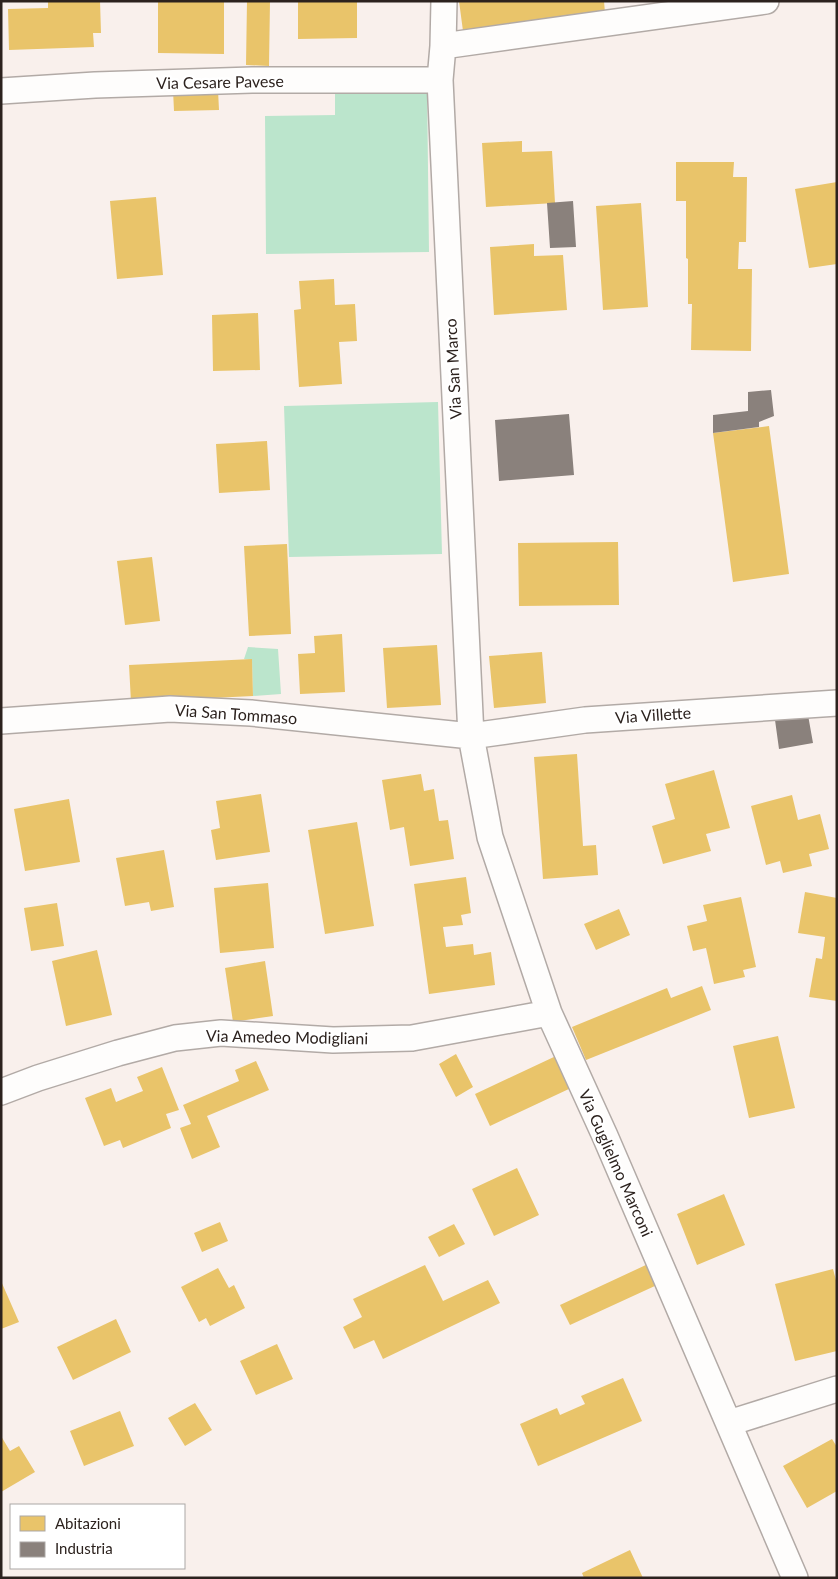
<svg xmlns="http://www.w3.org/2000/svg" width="838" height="1579" font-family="Lato,sans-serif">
  <rect width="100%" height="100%" fill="#f9f0ec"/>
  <path fill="#bbe5cc" d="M427,85L429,252L266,254L265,116L335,115V86Z
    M438,402L442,554L289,557L284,406Z
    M248,647L278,649L281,694L253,696L252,660L244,659Z"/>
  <path fill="#e9c46a" d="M48,1H100L101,33H93L94,47L9,50L8,9L48,8Z
    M158,1H224V54L158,53Z
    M247,1H270L269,66L246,65Z
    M298,1H357V38L298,39Z
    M459,1H604L605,13L463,31Z
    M173,90H218L219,110L174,111Z
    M522,141V152L552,151L555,203L486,207L482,143Z
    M676,162H734L733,177H747L746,242H739L738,269H752L751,351L691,350L692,304H688V259L686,258V201H676Z
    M837,182V264L809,268L795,189Z
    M156,197L163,275L117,279L110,201Z
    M641,203L648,307L603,310L596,206Z
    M534,244V256L563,255L567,310L494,315L490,247Z
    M334,279L335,305L355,304L357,341L339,342L342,384L299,387L294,310L301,309L299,281Z
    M258,313L260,370L213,371L212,315Z
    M769,426L789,574L733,582L713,433Z
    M267,441L270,490L219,493L216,444Z
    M618,542L619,605L519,606L518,543Z
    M287,544L291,634L249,636L244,546Z
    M152,557L160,621L125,625L117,561Z
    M342,634L345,692L300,694L298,654L315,653L314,636Z
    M437,645L441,705L387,708L383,648Z
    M542,652L546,703L494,708L489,656Z
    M252,659L253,696L131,702L129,665Z
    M577,754L583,846L596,845L598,875L543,879L534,757Z
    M714,770L730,828L706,834L711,851L663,864L652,826L675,819L665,784Z
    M421,774L424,791L434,789L439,821L448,820L454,859L410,866L404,827L390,830L382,780Z
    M261,794L270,852L216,860L211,830L220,828L216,801Z
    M792,795L798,820L820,814L829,849L809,854L812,866L783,873L780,861L766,865L751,806Z
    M69,799L80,862L25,871L14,809Z
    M357,822L374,926L325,934L308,830Z
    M164,850L174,907L151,911L149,902L125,906L116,858Z
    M466,877L471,913L461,915L463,925L443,927L446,947L473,944L474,955L491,952L495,985L429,994L414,884Z
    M268,883L274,948L220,953L214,888Z
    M805,892L837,898V1001L809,997L816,958L822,959L825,937L798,933Z
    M741,897L756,967L743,970L745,977L714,984L706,948L693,951L687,926L707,921L703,905Z
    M57,903L64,946L31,951L24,908Z
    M619,909L630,935L596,950L584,924Z
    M97,950L112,1015L66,1026L52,961Z
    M265,961L273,1016L233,1022L225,968Z
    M702,986L711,1010L586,1060L572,1027L667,988L671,998Z
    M778,1036L795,1108L749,1118L733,1046Z
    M456,1054L473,1087L456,1097L439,1064Z
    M556,1056L571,1088L490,1126L475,1094Z
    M256,1061L269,1090L207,1116L220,1147L192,1159L180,1128L191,1124L183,1105L239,1081L235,1070Z
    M162,1067L179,1110L166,1114L171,1128L123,1148L120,1140L104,1146L85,1098L111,1088L116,1102L128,1097L143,1091L137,1077Z
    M517,1168L539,1215L494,1236L472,1189Z
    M724,1194L745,1245L697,1265L677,1214Z
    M220,1222L228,1241L202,1252L194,1233Z
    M454,1224L465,1244L439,1257L428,1237Z
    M648,1264L657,1285L570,1325L560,1305Z
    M425,1265L443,1301L488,1280L500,1303L383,1359L374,1340L354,1349L343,1327L362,1317L353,1299Z
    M218,1268L229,1288L234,1285L245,1308L210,1326L206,1318L199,1322L181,1287Z
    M833,1269L837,1284V1351L795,1361L775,1284Z
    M1,1281L19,1322L1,1329Z
    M116,1319L131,1352L73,1380L57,1347Z
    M277,1344L293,1379L256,1395L240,1361Z
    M623,1378L642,1421L538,1466L520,1424L557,1408L560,1415L585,1404L581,1396Z
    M195,1403L212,1430L185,1446L168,1418Z
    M120,1411L134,1446L84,1466L70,1431Z
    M1,1436L10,1451L19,1446L35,1472L1,1492Z
    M832,1439L837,1447V1491L807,1508L783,1466Z
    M630,1550L643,1578H584L582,1573Z"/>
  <path fill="#8a817c" d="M573,201L576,247L550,248L547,203Z
    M771,390L774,416L759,422V427L713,433V415L748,411V392Z
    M569,414L574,475L499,481L495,420Z
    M808,715L813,743L779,749L775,720Z"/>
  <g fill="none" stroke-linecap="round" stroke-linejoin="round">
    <g stroke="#b2aaa6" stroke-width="28">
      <path id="minor" d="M444,1L443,46L440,80L471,736L490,837L549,1013L605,1136L795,1578
        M443,46L766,1
        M1,91L95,85L252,80H440
        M1,721L170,709L251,713L471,736L585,720L837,703
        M1,1092L38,1078L118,1053L175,1038L221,1033L333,1040L412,1038L549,1013
        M729,1423L837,1389"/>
    </g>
    <use href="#minor" stroke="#fefdfc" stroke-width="25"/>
  </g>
  <g text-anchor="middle" stroke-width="5" stroke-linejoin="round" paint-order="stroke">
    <g font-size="16" fill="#2c221e" stroke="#fff">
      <text transform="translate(220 82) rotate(-1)" y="6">Via Cesare Pavese</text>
      <text transform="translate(453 369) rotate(-93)" y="6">Via San Marco</text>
      <text transform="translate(236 714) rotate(4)" y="6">Via San Tommaso</text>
      <text transform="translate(653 715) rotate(-4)" y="6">Via Villette</text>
      <text transform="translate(287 1037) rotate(1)" y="6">Via Amedeo Modigliani</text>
      <text transform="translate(616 1163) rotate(66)" y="6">Via Guglielmo Marconi</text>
    </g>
  </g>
  <rect width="838" height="1579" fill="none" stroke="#2c221e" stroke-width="5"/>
  <rect x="10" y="1504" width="175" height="65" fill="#ffffff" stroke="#aba7a5"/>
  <rect x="20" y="1516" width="25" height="15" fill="#e9c46a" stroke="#aba7a5"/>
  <text x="55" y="1529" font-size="15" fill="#2c221e">Abitazioni</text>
  <rect x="20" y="1542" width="25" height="15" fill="#8a817c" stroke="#aba7a5"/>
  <text x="55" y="1554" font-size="15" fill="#2c221e">Industria</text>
</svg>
